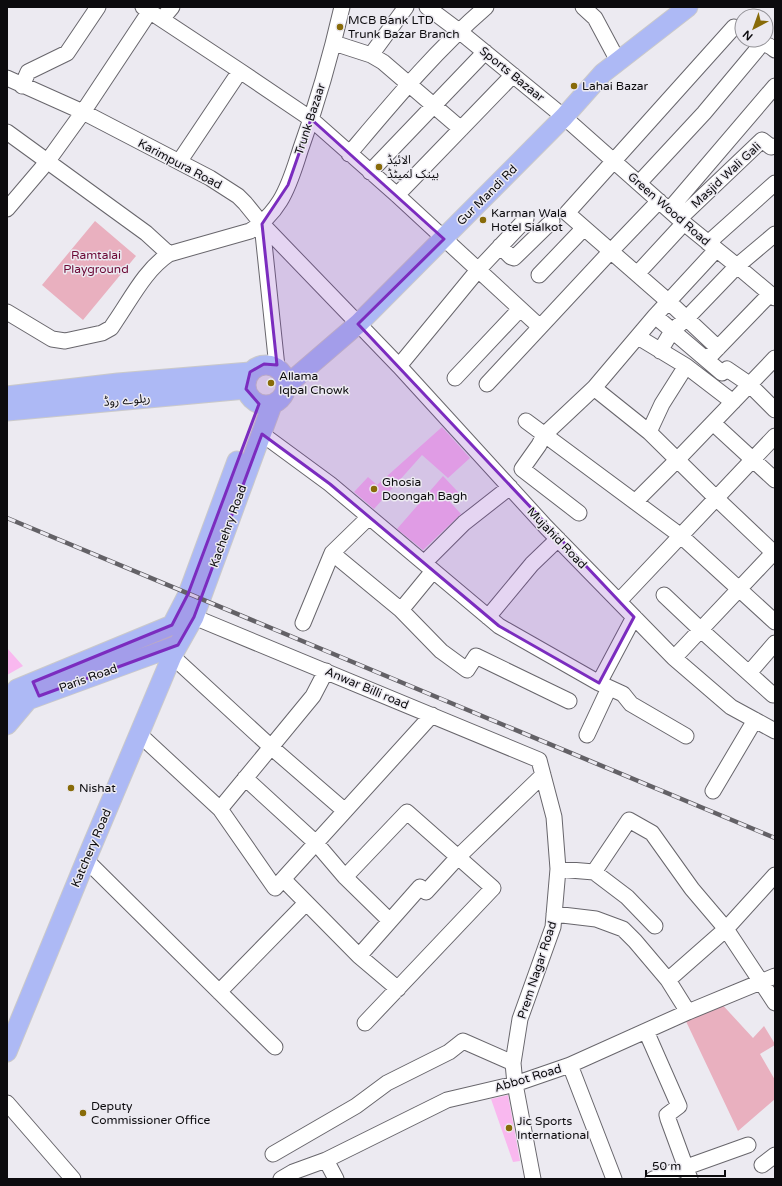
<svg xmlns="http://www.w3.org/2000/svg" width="782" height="1186" font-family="'Varela Round','Noto Sans Arabic',sans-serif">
  <rect width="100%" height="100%" fill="#eceaf1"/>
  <path fill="#e9b0bf" d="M95,221L136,256L83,320L42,285Z
    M718,1000L753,1038L764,1026L775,1044V1045L760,1054L775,1080V1099L738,1131L683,1015Z"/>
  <path fill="#f9b8ef" d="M442,427L470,458L448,478L422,455L374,509L354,492L368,477L377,485Z
    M443,476L459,493L450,502L461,514L423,550L397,529Z
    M7,648L23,666L7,675Z
    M508,1095L520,1161L513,1162L491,1099Z"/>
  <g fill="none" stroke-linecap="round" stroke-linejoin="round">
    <g stroke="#68666c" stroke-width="17">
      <path id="minor" d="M143,7L240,71L311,119L397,195L540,327
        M427,7L459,31L564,117L679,219L737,266L775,298
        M583,7L595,18L618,61
        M162,19L172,7
        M334,43L371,55L383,62L461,129
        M371,55L406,7
        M7,78L83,112L210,178L238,196L245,203L262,224L399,366L546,527L674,658L731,707L775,731
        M22,86L28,72L67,53L98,7
        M7,132L146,233L169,254
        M349,154C393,102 435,51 486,7
        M179,162L240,71
        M370,172L485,52
        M639,183L704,113L760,46C766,43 770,46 775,50
        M397,195L513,75
        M7,209L47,162L83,112L150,11
        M669,210L775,86
        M679,219L762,140L771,147L775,146
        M262,224L277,367
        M708,243L775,183
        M500,246L511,257L514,258L552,221
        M637,274L684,223
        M539,275L584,228
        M7,312L52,339L65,341L102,333L111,328L115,322C131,299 145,270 169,254L250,231C263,223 272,214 280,201C290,185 295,166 301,148C318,101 331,55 342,7
        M655,316L722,373L727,369L749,384L775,410
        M638,337L686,366L733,402
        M718,348L669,302L567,213L734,27
        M660,351L672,331L686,319L737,266L775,234
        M711,355L770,294
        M399,366L478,270L526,219
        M455,378L520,309
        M487,384L611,251L659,201
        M594,388L649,432L716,498L775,554
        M526,421L681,536L775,622
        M713,423L775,480
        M649,432L662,404L686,366
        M262,434L330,484L499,626L599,683L634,617
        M635,502L678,459L775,358
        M579,513L522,469L539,445L544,435L594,388L655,316L716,250
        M332,553L401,610L441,651L467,670L476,656L569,701
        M424,563L464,523L510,487
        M664,595L701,630L773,695
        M619,601L775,436
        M401,610L433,571
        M194,617L539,760L554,817L558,869L553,927L520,1019L513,1063L515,1084L533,1179
        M488,617L532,564L558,539
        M303,623L332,553L369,517
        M172,656L271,747L345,811
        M674,658L775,551
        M749,673L775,643
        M599,683L623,694L631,704L686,736
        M139,734L220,809L275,888L432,715
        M587,735L609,688
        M245,778L316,843L345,877L390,921
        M713,791L755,720
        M220,809L313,696L326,671
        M86,860L275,1047
        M558,869L594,872L627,897L655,926
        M594,872L629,820L652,833L692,889L726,929L775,1003
        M345,877L407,812L493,888L365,1023
        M283,879L359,956L398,989
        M554,914L596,919L623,929L635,941L668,980L688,1012
        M359,956L420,887L426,892L458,857L543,775
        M668,980L726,929L775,875
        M219,992L306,903
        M646,1031L679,1106L667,1115L668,1119L690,1179
        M570,1065L614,1179
        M7,1103L73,1179
        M273,1154L356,1106L387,1083L449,1052L463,1041L513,1063
        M326,1160L336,1179
        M762,1165L775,1155
        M281,1179L293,1172L326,1160L447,1100L515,1084L570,1065L688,1012L775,976
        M653,1179L748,1145"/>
    </g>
    <g stroke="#cac9ca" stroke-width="21">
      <path id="major" d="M246 385a20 20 0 1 1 40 0a20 20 0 1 1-40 0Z
        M287,385L359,323L564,117L603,73L688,7
        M7,396L118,383L250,372
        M7,411L246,389
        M7,701L17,689L172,625L188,594L237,461
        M7,725L28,700L178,645
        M7,1052L86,860L172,656L194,617L272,405"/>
    </g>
    <use href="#minor" stroke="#fff" stroke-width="15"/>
    <use href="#major" stroke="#adb9f5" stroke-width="19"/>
    <g stroke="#636166" stroke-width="4.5">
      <path id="rail" d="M7,518L775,838"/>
    </g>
    <use href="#rail" stroke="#eceaf1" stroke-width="3" stroke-dasharray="9" stroke-linecap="butt"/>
  </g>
  <path fill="#7b2cbf" fill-opacity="0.2" stroke="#7b2cbf" stroke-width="3" stroke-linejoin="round" d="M311,119L444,239L358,324L634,617L599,683L499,626L330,484L262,434L194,617L178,645L39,696L33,682L172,625L188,594L259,404L246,389L250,372L264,364L277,365L262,224L288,185Z"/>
  <g fill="#886b09" stroke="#eceaf1" stroke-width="1.5">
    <circle cx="340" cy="27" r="4"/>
    <circle cx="574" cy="86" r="4"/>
    <circle cx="379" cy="167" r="4"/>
    <circle cx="483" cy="220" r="4"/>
    <circle cx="271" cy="383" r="4"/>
    <circle cx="374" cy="489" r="4"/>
    <circle cx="71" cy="788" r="4"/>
    <circle cx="83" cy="1113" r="4"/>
    <circle cx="509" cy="1128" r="4"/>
  </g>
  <g text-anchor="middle" stroke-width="3" stroke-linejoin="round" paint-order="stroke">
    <g font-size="12" fill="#0c0b0e" stroke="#eceaf1" text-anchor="start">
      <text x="348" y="24">MCB Bank LTD<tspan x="348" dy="14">Trunk Bazar Branch</tspan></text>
      <text x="582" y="90">Lahai Bazar</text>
      <text x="387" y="164">الائیڈ<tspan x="387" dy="14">بینک لمیٹڈ</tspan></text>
      <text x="491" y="217">Karman Wala<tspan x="491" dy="14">Hotel Sialkot</tspan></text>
      <text x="279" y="380">Allama<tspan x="279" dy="14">Iqbal Chowk</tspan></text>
      <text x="382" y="486">Ghosia<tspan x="382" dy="14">Doongah Bagh</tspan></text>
      <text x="79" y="792">Nishat</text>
      <text x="91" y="1110">Deputy<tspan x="91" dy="14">Commissioner Office</tspan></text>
      <text x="517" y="1125">Jic Sports<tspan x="517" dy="14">International</tspan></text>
    </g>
    <g font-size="12" fill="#0c0b0e" stroke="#eceaf1">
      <text transform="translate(512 74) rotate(39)" y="4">Sports Bazaar</text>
      <text transform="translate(310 119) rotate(-72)" y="4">Trunk Bazaar</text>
      <text transform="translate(180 164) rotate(28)" y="4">Karimpura Road</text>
      <text transform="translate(726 175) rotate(-43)" y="4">Masjid Wali Gali</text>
      <text transform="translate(487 195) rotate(-45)" y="4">Gur Mandi Rd</text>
      <text transform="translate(669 209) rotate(41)" y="4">Green Wood Road</text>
      <text transform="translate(127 400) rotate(-5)" y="4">ریلوے روڈ</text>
      <text transform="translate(228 526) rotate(-70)" y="4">Kachehry Road</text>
      <text transform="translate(557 538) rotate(46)" y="4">Mujahid Road</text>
      <text transform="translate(88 678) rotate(-20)" y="4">Paris Road</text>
      <text transform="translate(367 688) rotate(23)" y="4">Anwar Billi road</text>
      <text transform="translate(91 848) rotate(-67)" y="4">Katchery Road</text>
      <text transform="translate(537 970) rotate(-72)" y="4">Prem Nagar Road</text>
      <text transform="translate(528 1078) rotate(-17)" y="4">Abbot Road</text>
    </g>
    <g font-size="12" fill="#6c0936" stroke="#eceaf1">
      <text x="96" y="259">Ramtalai<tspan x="96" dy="14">Playground</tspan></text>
    </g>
  </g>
  <rect width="782" height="1186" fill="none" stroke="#0c0b0e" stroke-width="16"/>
  <g transform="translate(754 28) rotate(221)"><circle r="19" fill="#eceaf1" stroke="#929196"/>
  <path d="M0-3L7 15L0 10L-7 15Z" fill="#886b09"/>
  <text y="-6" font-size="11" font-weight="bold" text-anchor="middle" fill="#0c0b0e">N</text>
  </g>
  <path d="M646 1170v6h79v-6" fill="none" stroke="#0c0b0e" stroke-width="2"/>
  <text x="652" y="1170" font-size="12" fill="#0c0b0e" stroke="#eceaf1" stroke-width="3" paint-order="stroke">50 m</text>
</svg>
